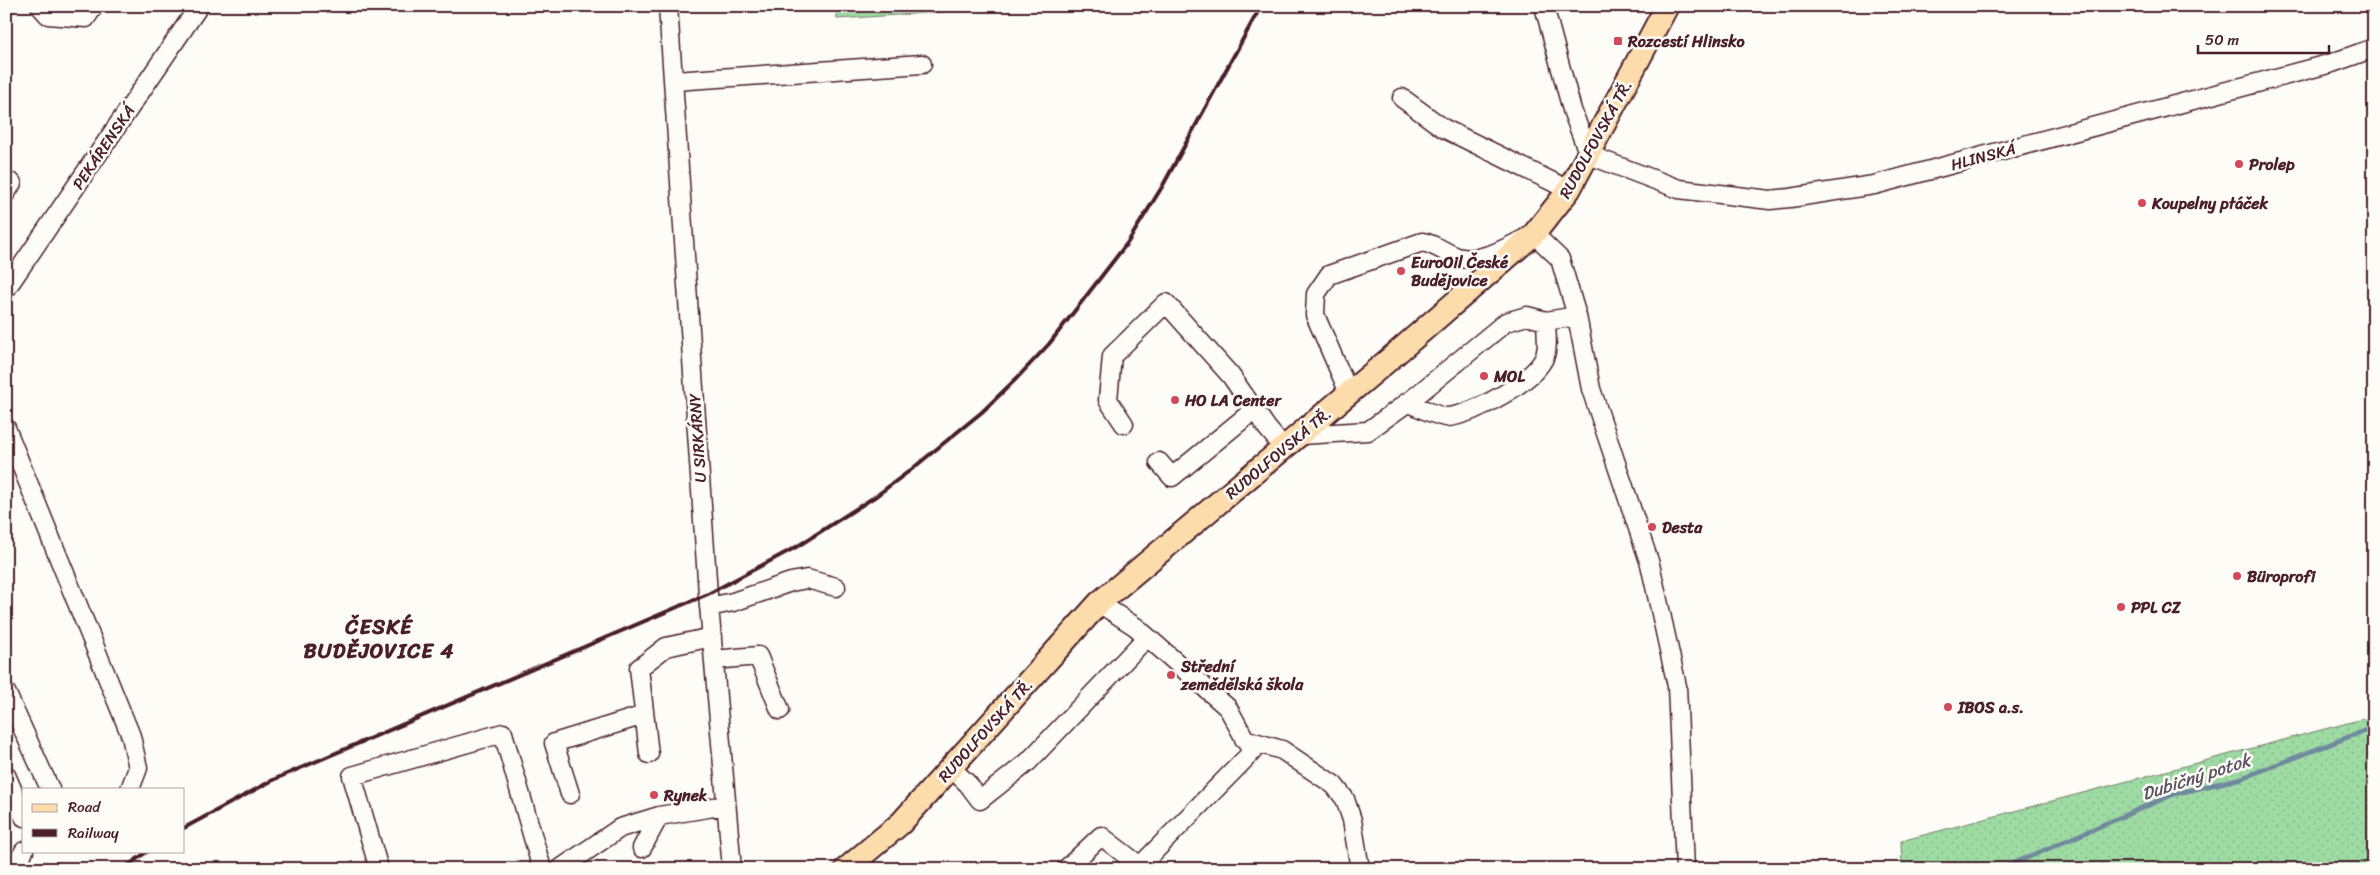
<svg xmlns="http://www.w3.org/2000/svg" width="2380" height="875" font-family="Sriracha,sans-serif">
  <defs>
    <pattern id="grass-dots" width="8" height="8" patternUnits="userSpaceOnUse" patternTransform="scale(1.25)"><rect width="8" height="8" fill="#9ddba3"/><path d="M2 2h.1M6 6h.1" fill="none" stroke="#89bc8c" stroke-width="1.8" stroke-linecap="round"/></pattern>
  </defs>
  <rect width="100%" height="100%" fill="#fdfcf7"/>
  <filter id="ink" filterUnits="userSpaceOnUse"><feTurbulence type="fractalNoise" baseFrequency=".02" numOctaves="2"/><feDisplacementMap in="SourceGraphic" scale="10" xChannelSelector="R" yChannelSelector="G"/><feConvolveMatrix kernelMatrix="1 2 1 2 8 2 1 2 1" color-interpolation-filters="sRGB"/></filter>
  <g filter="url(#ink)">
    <path fill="url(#grass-dots)" stroke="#747d67" d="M2374,716V869H1902L1901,841Z"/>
    <path fill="#9ddba3" stroke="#747d67" d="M836,6H1016V7L837,19Z"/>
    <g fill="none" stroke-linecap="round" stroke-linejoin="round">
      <path stroke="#70899e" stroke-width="5" d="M2001,869L2174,794L2242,778L2374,727"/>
      <g stroke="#4a1f2b" stroke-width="21">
        <path id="minor" d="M40,6L48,15L86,18L94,6
          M668,6L708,594L732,869
          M1544,6L1572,110L1589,155L1679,189L1770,200L1790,198L1874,185L2332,63L2374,48
          M674,81L922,64
          M1402,98L1443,128L1569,190
          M6,193L12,183
          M6,289L199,6
          M1349,393L1315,315L1316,294L1329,275L1422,242C1436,244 1448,255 1461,258C1487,262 1512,244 1534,234L1560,259L1577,316L1591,389L1650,564L1677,686L1685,869
          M1407,402C1416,406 1438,417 1447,417C1472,416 1542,378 1546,352C1548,343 1546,331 1546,321
          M1124,424L1108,400L1112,356L1166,303L1231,376L1267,428L1284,448
          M6,428L131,736L138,768L130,789
          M1300,435L1368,431L1411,400L1506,322L1527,316L1546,321L1577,316
          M1159,462L1172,477L1254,410
          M709,607L733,602L791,582L807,579L836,587
          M714,660L758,656L780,710
          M6,692L50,789
          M1244,739L1282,750L1334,785L1345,799L1352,820L1360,869
          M649,754L639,668L666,647L712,637
          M951,768L968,784L980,800L1028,762L1147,637
          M6,775L24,817
          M570,794L554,743L644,715
          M642,848L659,816
          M14,869L24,851
          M379,869L352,776L503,733L542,869
          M560,869L620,828L659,816L726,805
          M1066,869L1101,836L1140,866L1252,752L1228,708L1136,627L1099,603"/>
      </g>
      <g stroke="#4a1f2b" stroke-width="26">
        <path id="major" d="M846,869L901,823L1099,603L1392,357L1534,234L1569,190L1667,6"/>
      </g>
      <use href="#minor" stroke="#fdfcf7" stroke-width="18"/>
      <use href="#major" stroke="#fddcac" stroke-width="22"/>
      <path stroke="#4a1f2b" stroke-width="4" d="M184,828L275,779L708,594L798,546L876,496L912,469L982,412L1017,378L1049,344L1128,242L1162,187L1261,6
        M123,869L148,851"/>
    </g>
  </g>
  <g fill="#d1495b" stroke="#fdfcf7" stroke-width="2">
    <rect x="1613" y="36" width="10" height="10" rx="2.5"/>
    <circle cx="2239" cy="164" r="5"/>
    <circle cx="2142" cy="203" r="5"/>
    <circle cx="1401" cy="271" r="5"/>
    <circle cx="1484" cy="376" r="5"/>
    <circle cx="1175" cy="400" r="5"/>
    <circle cx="1652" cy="527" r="5"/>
    <circle cx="2237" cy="576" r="5"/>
    <circle cx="2121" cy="607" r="5"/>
    <circle cx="1171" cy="675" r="5"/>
    <circle cx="1948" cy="707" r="5"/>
    <circle cx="654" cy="795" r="5"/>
  </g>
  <g text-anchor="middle" stroke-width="5" stroke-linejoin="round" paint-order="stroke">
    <g font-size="16" font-weight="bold" fill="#4a1f2b" stroke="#fdfcf7" text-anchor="start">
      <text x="1628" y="47">Rozcestí Hlinsko</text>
      <text x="2249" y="170">Prolep</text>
      <text x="2152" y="209">Koupelny ptáček</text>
      <text x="1411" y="268">EuroOil České<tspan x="1411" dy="18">Budějovice</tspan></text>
      <text x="1494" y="382">MOL</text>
      <text x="1185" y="406">HO LA Center</text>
      <text x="1662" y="533">Desta</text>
      <text x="2247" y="582">Büroprofi</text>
      <text x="2131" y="613">PPL CZ</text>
      <text x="1181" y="672">Střední<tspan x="1181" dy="18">zemědělská škola</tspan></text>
      <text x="1958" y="713">IBOS a.s.</text>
      <text x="664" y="801">Rynek</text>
    </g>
    <g font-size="16" fill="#4a1f2b" stroke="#fdfcf7">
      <text transform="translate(1595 139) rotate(-61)" y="6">RUDOLFOVSKÁ TŘ.</text>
      <text transform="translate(103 147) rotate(-56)" y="6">PEKÁRENSKÁ</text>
      <text transform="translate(1983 156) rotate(-15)" y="6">HLINSKÁ</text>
      <text transform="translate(697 438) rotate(-94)" y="6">U SIRKÁRNY</text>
      <text transform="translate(1278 453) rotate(-40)" y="6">RUDOLFOVSKÁ TŘ.</text>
      <text transform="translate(985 730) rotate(-48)" y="6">RUDOLFOVSKÁ TŘ.</text>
    </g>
    <g font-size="18" font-style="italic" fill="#5d5464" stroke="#fdfcf7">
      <text transform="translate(2196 777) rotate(-18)" y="6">Dubičný potok</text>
    </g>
    <g font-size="21" font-weight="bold" letter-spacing="1" fill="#4a1f2b" stroke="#fdfcf7">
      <text x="379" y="634">ČESKÉ<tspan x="379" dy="24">BUDĚJOVICE 4</tspan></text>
    </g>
  </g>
  <rect width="2380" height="875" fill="none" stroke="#fdfcf7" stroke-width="25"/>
  <rect x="12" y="12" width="2355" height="850" fill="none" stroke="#4a1f2b" stroke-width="2" filter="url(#ink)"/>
  <rect x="22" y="788" width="162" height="65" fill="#fdfcf7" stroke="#b5a4a5"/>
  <rect x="32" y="804" width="25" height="8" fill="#fddcac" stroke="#b5a4a5"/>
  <text x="68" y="812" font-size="15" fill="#4a1f2b">Road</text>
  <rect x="32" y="829" width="25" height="8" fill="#4a1f2b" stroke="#b5a4a5"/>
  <text x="68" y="838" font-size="15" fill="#4a1f2b">Railway</text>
  <path d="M2198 45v8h131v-8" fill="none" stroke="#4a1f2b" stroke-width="2.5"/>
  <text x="2205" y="45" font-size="15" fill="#4a1f2b" stroke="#fdfcf7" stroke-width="4" paint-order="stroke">50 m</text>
</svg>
